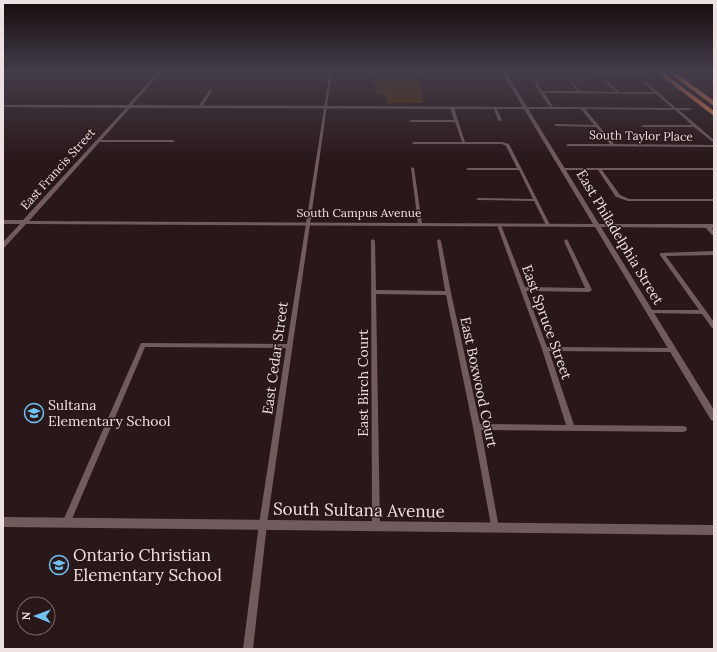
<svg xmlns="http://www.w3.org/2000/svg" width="717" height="652" font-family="Lora,serif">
  <rect width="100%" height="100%" fill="#291719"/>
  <path fill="#513000" d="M374,73H417L424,103H387L386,96L375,93Z"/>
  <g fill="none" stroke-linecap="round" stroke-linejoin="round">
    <path fill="#715b5d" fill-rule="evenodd" d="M330,71H332L267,524L253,649H243L259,524L286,348L145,347L69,526L66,527L63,526L62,523L141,343L287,344Z
      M565,71L597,73L648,71L649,72L648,73L597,75Z
      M711,79H714V81H711Z
      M534,81H536L542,91H577L570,82L571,81L580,91L616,92L606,83L607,81L619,92H654L643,82L645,81L676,108H691V110H679L714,140V143L694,127H643L641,126L643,125H692L675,110L585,109L614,144L714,145V147L567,146L566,145L568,144H610L596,127L556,126L554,125L556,124L594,125L581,109H525L524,108L526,107H550L539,92ZM544,93L656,94L672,108L553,107Z
      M210,89L213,90L201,108H199L198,107Z
      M452,107L454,108L465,142H502L509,144L550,225V226H548L546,225L534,201L478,200L476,199L478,198L533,199L519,170H468L466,169L468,168H517L506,146L502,144H413L412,143L414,142H462L455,122H411L409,121L411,120H454L450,108Z
      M493,107L496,108L502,120L501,121L498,120Z
      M98,140H173L175,141L173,142H98Z
      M411,167L414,168L422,224L420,225L418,224Z
      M563,168H714V170H602L620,195L629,199H714V201H628L616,197L598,170H563Z
      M497,224H499L501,225L525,287L585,288L564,241L566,239L568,241L592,290L589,292L526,291L547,347L673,348H675L676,350L675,352H673L549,351L574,425L683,426L686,427L687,429L686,431L683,432L481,430L499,528L498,531L495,532L492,531L473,427L446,295L376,294L380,526L379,529L376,530L373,529L372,526L371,240L373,239L375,241L376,290L445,291L437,241L439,239L441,241L451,293L480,424L566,425L542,349L497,225Z
      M705,225H709L714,231V235H712L705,227Z
      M714,251V255L666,256L714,322V328H712L702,314L648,313L647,312L650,310H699L660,255V253Z"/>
    <path fill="#715b5d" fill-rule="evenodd" d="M159,71H163L132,105L523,107L501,71H505L599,224H714V228L601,227L714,410V421L711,420L595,227L26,224L5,247L3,248V242L20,224H3V220H23L126,108L3,107V105H128ZM130,108L524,109L593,224L29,221Z
      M3,517L714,525V535L3,527Z"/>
    <path fill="#ed7b50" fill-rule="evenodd" d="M655,71H661L714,111V116Z
      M672,73H676L714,101V106L672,75Z"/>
  </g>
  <linearGradient id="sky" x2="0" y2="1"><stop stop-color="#170d0e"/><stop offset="0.44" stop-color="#433c49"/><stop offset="1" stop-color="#433c49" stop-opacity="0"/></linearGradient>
  <rect width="717" height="162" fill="url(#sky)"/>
  <defs>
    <g id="school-ring" transform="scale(1)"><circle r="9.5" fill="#291719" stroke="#70c2f4" stroke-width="1.5"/><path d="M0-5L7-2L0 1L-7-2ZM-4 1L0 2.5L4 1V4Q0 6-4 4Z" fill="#70c2f4"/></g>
  </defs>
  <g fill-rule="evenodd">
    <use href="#school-ring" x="34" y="413"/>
    <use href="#school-ring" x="59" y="565"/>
  </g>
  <g text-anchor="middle" stroke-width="3" stroke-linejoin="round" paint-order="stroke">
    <g font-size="12" fill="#eee1e2" stroke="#291719">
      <text transform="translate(641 136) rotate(1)" y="4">South Taylor Place</text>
      <text transform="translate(58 169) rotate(-48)" y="4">East Francis Street</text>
      <text x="359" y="217">South Campus Avenue</text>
    </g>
    <g font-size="14" fill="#eee1e2" stroke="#291719">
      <text transform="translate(620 237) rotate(59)" y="5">East Philadelphia Street</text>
      <text transform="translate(547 322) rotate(70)" y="5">East Spruce Street</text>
      <text transform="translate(275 358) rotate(-82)" y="5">East Cedar Street</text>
      <text transform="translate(479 382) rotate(78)" y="5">East Boxwood Court</text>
      <text transform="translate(363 383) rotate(-90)" y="5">East Birch Court</text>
    </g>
    <g font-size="14" fill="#eee1e2" stroke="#291719" text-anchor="start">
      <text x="48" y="410">Sultana<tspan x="48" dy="16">Elementary School</tspan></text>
    </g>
    <g font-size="17" fill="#eee1e2" stroke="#291719">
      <text transform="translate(359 510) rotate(1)" y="6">South Sultana Avenue</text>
    </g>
    <g font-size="17" fill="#eee1e2" stroke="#291719" text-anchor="start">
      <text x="73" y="561">Ontario Christian<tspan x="73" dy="20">Elementary School</tspan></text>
    </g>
  </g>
  <rect width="717" height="652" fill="none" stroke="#eee1e2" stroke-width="8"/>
  <g transform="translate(36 616) rotate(271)"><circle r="19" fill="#291719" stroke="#786869"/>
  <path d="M0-3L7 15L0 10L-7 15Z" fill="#70c2f4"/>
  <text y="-6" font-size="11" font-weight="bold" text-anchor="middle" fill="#eee1e2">N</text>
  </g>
</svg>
